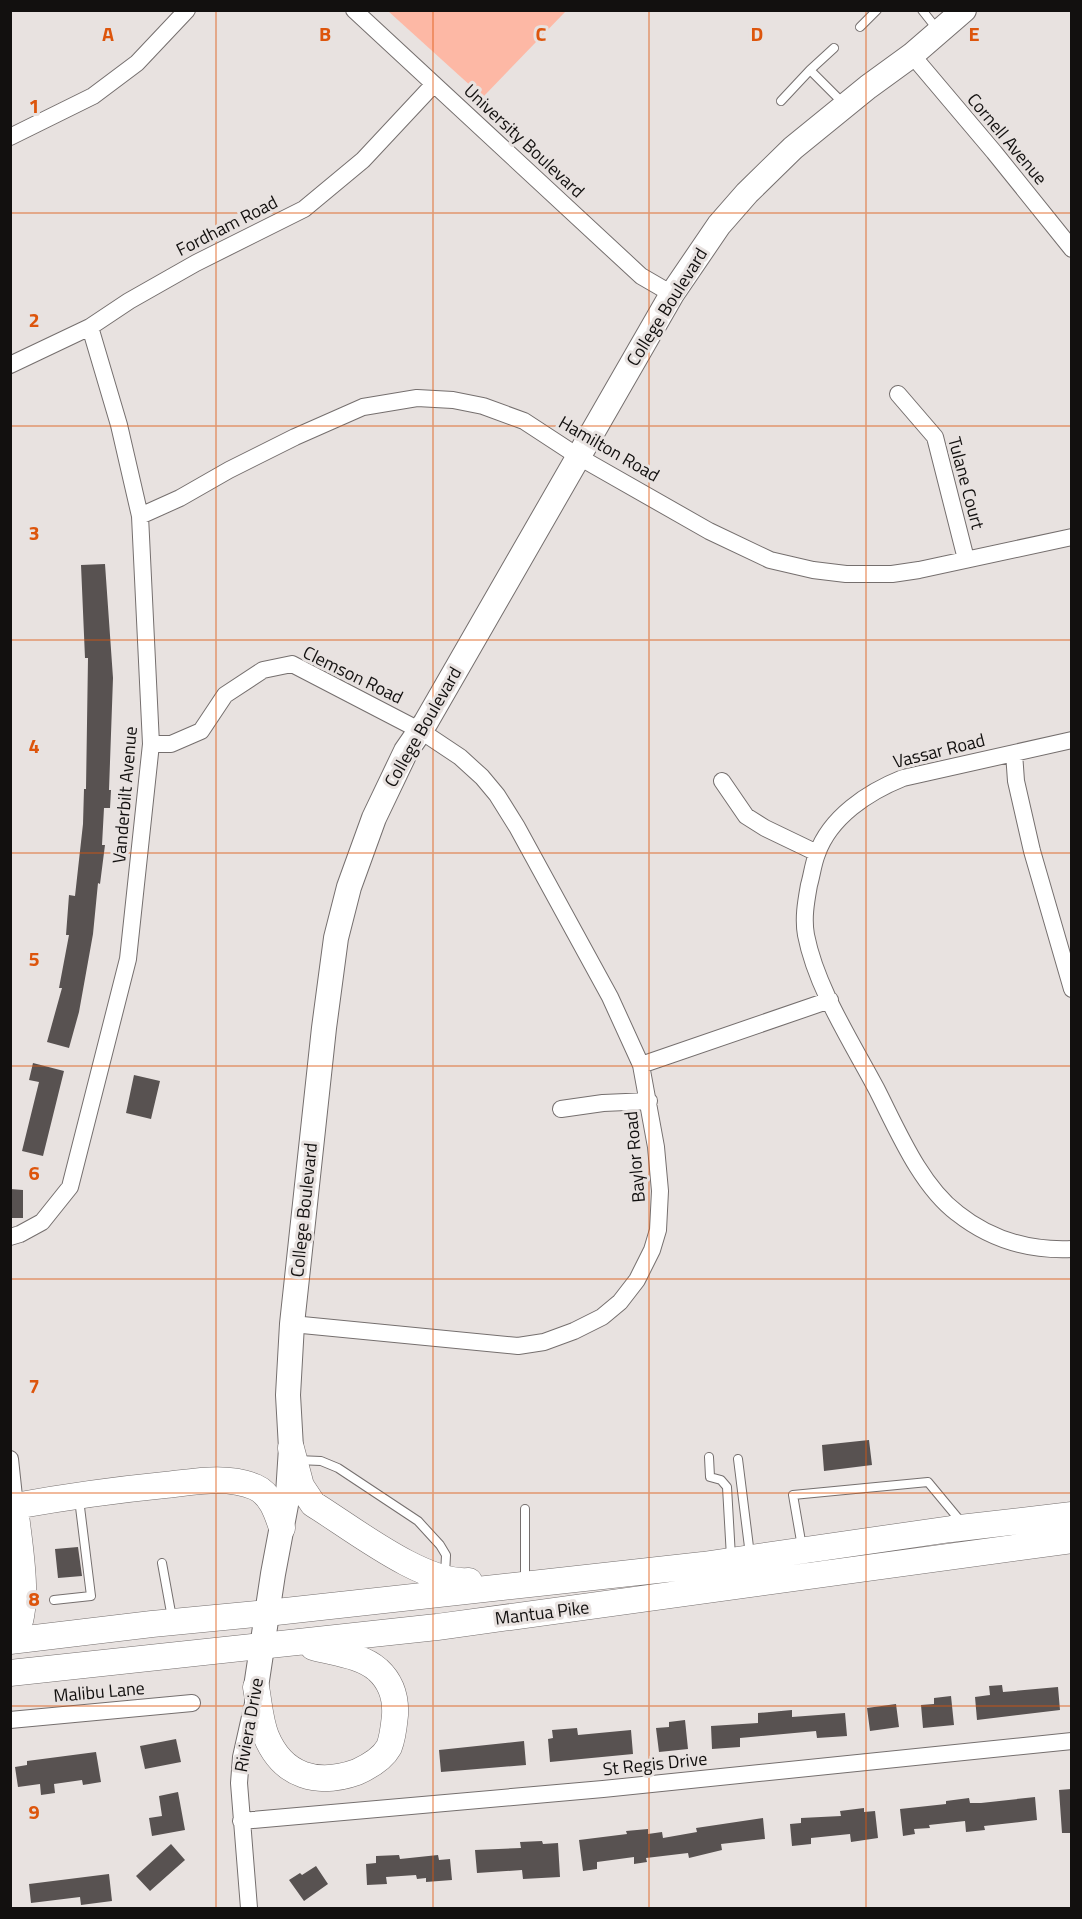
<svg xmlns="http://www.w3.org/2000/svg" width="1082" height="1919" font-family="'Titillium Web',sans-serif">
  <rect width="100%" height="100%" fill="#e8e2e0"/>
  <path fill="#fdb8a5" d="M388,11H566L483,97Z"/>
  <path fill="#585251" d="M105,564L113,678L109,790H111L110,808H104L102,845H105L100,884L98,883L93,934L79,1012L69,1048L47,1042L62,988H59L69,935H66L69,895L75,896L83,824L84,789H86L88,658H85L81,565Z
    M33,1063L64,1071L43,1156L22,1151L39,1082L29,1080Z
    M134,1075L160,1081L151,1119L126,1113Z
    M10,1189L23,1190V1218H10Z
    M869,1440L872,1465L824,1471L822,1445Z
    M78,1547L82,1576L58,1578L55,1549Z
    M1002,1685L1003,1692L1058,1687L1060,1710L977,1720L975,1697L990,1695L989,1686Z
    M951,1696L954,1725L923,1728L921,1705L934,1704V1698Z
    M896,1704L899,1727L870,1731L867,1708Z
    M792,1710V1717L845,1713L847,1736L817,1738L816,1731L740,1738V1747L712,1749L711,1726L758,1723V1713Z
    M685,1720L688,1749L659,1752L656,1728L669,1727V1722Z
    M577,1728L578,1735L631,1730L633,1754L550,1762L548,1739L553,1738L552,1730Z
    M176,1739L181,1762L145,1769L140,1746Z
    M524,1741L526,1765L441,1772L439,1750Z
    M96,1752L101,1782L83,1785L82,1780L54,1784L55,1793L41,1795L40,1784L18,1787L15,1767L27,1765V1761Z
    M1071,1789V1833H1062L1059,1790Z
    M178,1792L185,1830L152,1836L149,1818L162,1816L159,1796Z
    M1035,1797L1037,1820L984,1826L985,1830L966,1832L965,1821L929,1825L930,1828L914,1829L915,1834L903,1836L900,1809L946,1804V1801L969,1798L970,1803H981Z
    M864,1808V1812L875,1811L878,1838L851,1842L850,1834L811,1838V1844L792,1846L790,1824L801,1823V1818L841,1816L840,1811Z
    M763,1818L765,1839L721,1844L722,1850L689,1858L688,1853L646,1858L647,1862L634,1864V1857L597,1862V1869L583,1871L579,1840L627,1834L626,1831L648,1829V1834L662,1832L663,1838L697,1832L696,1828Z
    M542,1841L543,1844L558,1843L560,1877L523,1879L522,1870L477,1873L475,1850L521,1848L520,1842Z
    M171,1844L185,1860L150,1891L136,1876Z
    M399,1855L400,1859L438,1855L439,1860L450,1859L452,1880L426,1882V1878L417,1879L416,1875L386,1877L387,1884L367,1885L366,1864L376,1863V1856Z
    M316,1866L328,1884L304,1901L289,1880L300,1873L302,1875Z
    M109,1874L112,1901L81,1905L80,1897L31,1903L29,1884Z"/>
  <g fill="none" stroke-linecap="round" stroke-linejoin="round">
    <g stroke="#756f6e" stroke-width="10">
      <path id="lane" d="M922,10L937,29
        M860,27L877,10
        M810,70L834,48
        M781,101L810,70L843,103
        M709,1457L710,1477L721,1480L727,1487L731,1557
        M738,1459L750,1555
        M297,1460L321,1461L338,1468L418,1521L440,1545L446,1555L445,1575
        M525,1509V1576
        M802,1547L793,1495L928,1482L962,1523
        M162,1563L172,1618
        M54,1600L91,1596L79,1499"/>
    </g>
    <g stroke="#756f6e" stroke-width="18">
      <path id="street" d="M354,10L641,276L672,294
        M912,55L994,152L1072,249
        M10,137L93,96L137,63L187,10
        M10,365L90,327L129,301L196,263L304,209L363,160L434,84
        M898,394L935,437L966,559
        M140,516L180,498L229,470L295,437L363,407L417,398L453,400L483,406L524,421L579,457L709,531L770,560L813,570L846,574H892L919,570L1072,537
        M1072,740L903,778C868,792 830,817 817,854C813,864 812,875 809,885C806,902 803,918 806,935C816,987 851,1041 876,1088C897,1129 920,1185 957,1213C991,1240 1029,1251 1072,1249
        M151,744H171L201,731L225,695L263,670L292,664L421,731L460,757L482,777L497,795L517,827L610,997L641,1065L656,1147L660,1191L658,1230L652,1250L637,1280L620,1302L602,1317L574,1331L544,1342L518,1346L292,1324
        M1014,753L1016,781L1032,851L1072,989
        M722,781L746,816L765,828L817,853
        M641,1065L830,1000
        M561,1109L603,1103L649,1101
        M10,1237L20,1234L42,1222L70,1187L128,959L151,744L140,516L119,425L90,327
        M10,1459L15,1506
        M10,1720L192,1703
        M241,1821L603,1789L1072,1741
        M249,1908L239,1783L241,1757L254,1699"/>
    </g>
    <g stroke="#756f6e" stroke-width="26">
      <path id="secondary" d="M256,1687L273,1574L288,1494L291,1448L288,1395L292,1324L324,1028L336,938L349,887L374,818L406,751L426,722L672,294L719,225L747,193L793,148L868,87L912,55L964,10"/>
    </g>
    <g stroke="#756f6e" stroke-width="27">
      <path id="primary" d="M291,1448L301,1486L313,1504C352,1528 424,1585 469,1581
        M10,1633L16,1632C31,1602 18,1539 15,1506C65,1497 114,1490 165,1485C193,1482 228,1475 255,1487C271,1494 277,1513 282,1528
        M10,1641L152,1624L267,1613L703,1565L951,1529L1072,1515
        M10,1673L437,1627L1072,1540
        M256,1687C259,1703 260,1721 266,1736C283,1777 318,1786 357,1772C368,1767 383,1758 389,1747C393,1737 394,1725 395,1715C396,1698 391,1682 378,1670C361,1655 334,1653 313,1647"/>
    </g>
    <use href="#lane" stroke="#fff" stroke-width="8"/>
    <use href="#street" stroke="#fff" stroke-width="16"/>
    <use href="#secondary" stroke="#fff" stroke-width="24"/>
    <use href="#primary" stroke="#fff" stroke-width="26"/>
  </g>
  <path fill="none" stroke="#dd550c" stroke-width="1.5" stroke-opacity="0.55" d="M216,10V1908M433,10V1908M649,10V1908M866,10V1908M10,213H1072M10,426H1072M10,640H1072M10,853H1072M10,1066H1072M10,1279H1072M10,1493H1072M10,1706H1072"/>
  <g text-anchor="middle" stroke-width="6" stroke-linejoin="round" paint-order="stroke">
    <g font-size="18" fill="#12100f" stroke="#e8e2e0">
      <text transform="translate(1007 139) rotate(50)" y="6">Cornell Avenue</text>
      <text transform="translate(524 141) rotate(43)" y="6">University Boulevard</text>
      <text transform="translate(227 226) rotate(-27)" y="6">Fordham Road</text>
      <text transform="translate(667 307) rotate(-58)" y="6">College Boulevard</text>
      <text transform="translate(609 449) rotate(30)" y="6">Hamilton Road</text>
      <text transform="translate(966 483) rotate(75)" y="6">Tulane Court</text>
      <text transform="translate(353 675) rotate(26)" y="6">Clemson Road</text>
      <text transform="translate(423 727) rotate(-60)" y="6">College Boulevard</text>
      <text transform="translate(939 751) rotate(-14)" y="6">Vassar Road</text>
      <text transform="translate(125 795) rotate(-85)" y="6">Vanderbilt Avenue</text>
      <text transform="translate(635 1157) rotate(-95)" y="6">Baylor Road</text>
      <text transform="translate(304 1210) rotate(-84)" y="6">College Boulevard</text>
      <text transform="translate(542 1613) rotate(-7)" y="6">Mantua Pike</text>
      <text transform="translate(99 1692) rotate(-5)" y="6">Malibu Lane</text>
      <text transform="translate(249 1725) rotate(-80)" y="6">Riviera Drive</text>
      <text transform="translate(655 1764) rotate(-6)" y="6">St Regis Drive</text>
    </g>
  </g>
  <g font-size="20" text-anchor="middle" font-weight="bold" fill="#dd550c" stroke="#e8e2e0" stroke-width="6" stroke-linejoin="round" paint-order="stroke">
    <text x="108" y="41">A</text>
    <text x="325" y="41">B</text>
    <text x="541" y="41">C</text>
    <text x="757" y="41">D</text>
    <text x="974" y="41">E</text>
    <text x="34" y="113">1</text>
    <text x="34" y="327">2</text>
    <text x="34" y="540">3</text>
    <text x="34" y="753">4</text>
    <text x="34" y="966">5</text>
    <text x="34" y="1180">6</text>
    <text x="34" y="1393">7</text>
    <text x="34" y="1606">8</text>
    <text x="34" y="1819">9</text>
  </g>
  <rect width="1082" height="1919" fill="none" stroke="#12100f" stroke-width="24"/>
</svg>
